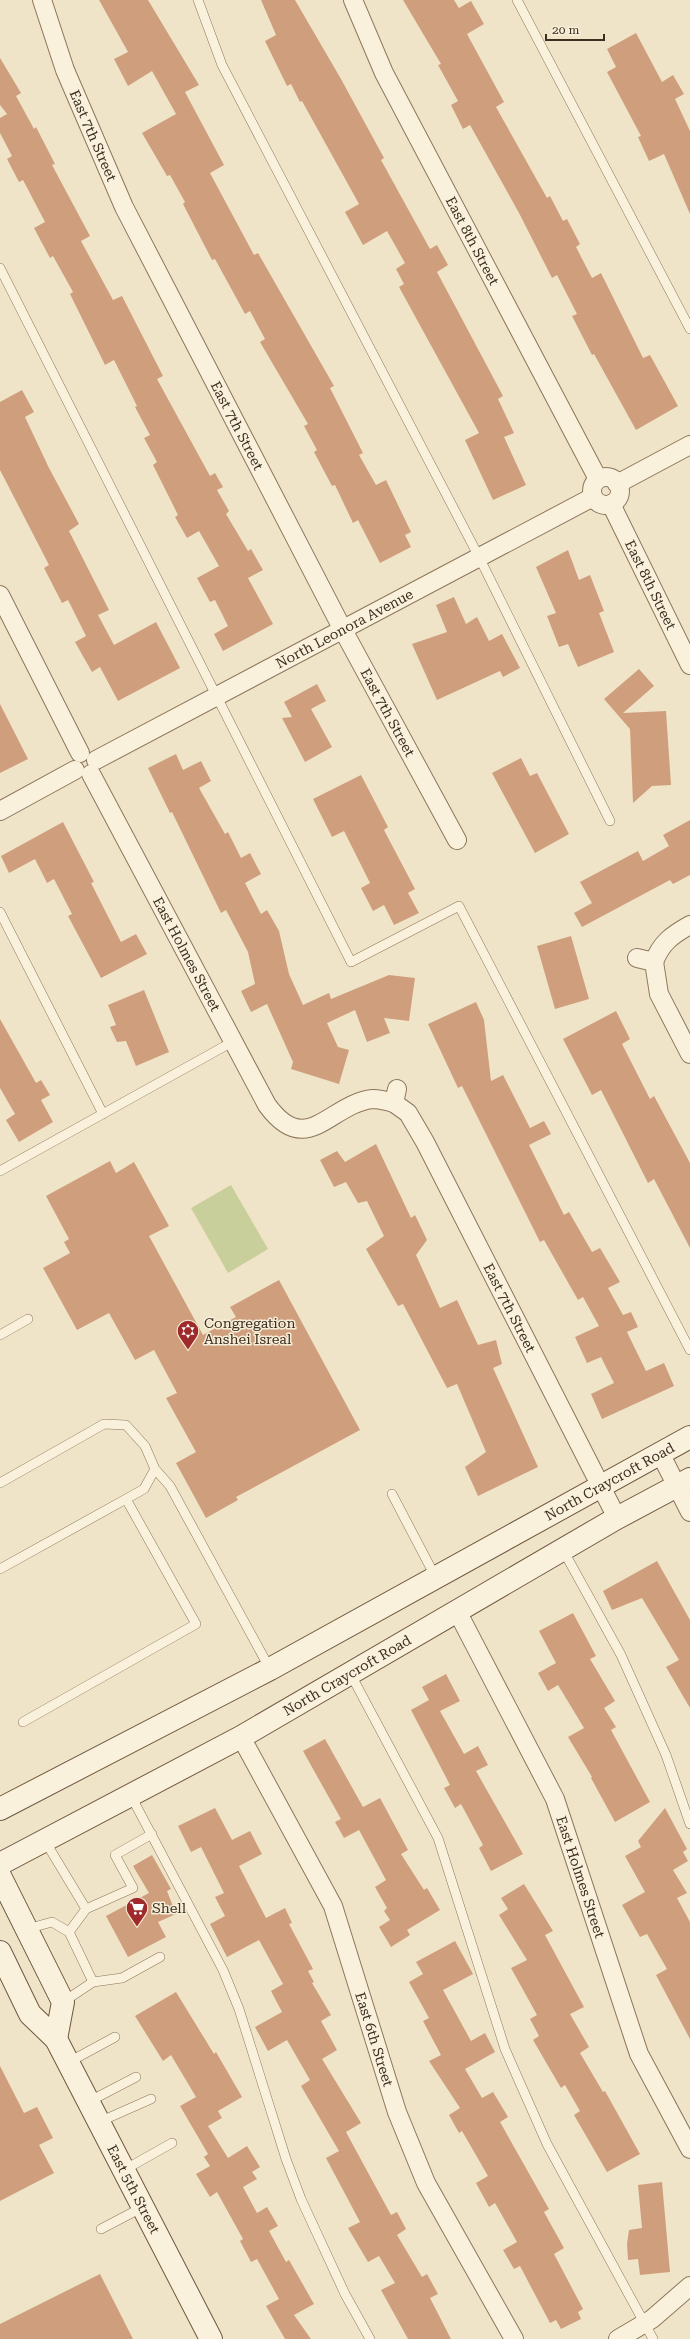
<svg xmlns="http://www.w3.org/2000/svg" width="690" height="2339" font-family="'Roboto Serif',serif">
  <rect width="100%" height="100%" fill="#f0e4c8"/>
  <path fill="#c9cf9b" d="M231,1185L268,1249L228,1273L191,1208Z"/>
  <path fill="#cf9f7d" d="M99,0H148L199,85L185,92L224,165L210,173L254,255L258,253L334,386L330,388L363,453L359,455L376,485L386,480L411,532L405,535L411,547L380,563L358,520L353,523L335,485L332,486L314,452L317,450L304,426L308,424L260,342L265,339L250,311L245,314L215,259L212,260L183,204L185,202L170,175L167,176L142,133L176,114L152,71L128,86L114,59L128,52Z
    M261,0H295L341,79L384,158L381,160L430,249L437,245L448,265L437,272L503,396L498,399L514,433L504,437L526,485L493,500L465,440L479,433L399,287L404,284L396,269L405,263L387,231L363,245L345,212L359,204L302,101L300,102L291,84L287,86L265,41L276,35Z
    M403,0H454L459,8L471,1L484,24L467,34L504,102L496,107L547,198L550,196L563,221L567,219L580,244L576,247L592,278L601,273L643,358L650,355L678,406L636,430L594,354L592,355L572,316L577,314L557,275L552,278L519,213L470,125L463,129L451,105L458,101L438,65L441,64Z
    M636,33L662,82L673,75L684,94L675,99L690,131V214L664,154L649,161L638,137L641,136L607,72L616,67L607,49Z
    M0,58L21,93L16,96L34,129L36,127L55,164L52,165L90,236L81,241L113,300L122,296L163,376L157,379L210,476L215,473L223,487L217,490L229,511L226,514L248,551L251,549L263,570L248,578L273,624L223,651L214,634L228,626L215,600L210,602L197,578L219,566L199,531L187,538L175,517L178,515L153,465L157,462L144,438L150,435L135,407L137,406L114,360L105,365L70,294L73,292L53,256L50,258L34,228L45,222L23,180L19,182L7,159L12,156L0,133V118L7,114L0,105Z
    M22,390L34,412L25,417L49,468L79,524L69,531L109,610L98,615L114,645L156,622L180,668L118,701L100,667L92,672L75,642L86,636L68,600L62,603L44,568L49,565L0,470V402Z
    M568,550L579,580L590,575L604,611L599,613L614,652L578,667L568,644L559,647L547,616L556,613L536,567Z
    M454,597L466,624L477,617L489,641L502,634L520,668L503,677L500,671L437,700L412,644L447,632L436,605Z
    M639,669L654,686L623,713L666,711L671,785L652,786L633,803L630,729L604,699Z
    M317,684L326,701L311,709L332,747L305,762L282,718L292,717L284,702Z
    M0,704L28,759L0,773Z
    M176,754L183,770L201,761L211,781L199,788L225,834L228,832L241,858L250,853L261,874L245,883L261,914L267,910L279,931L289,974L303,1005L329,993L331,999L389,975L415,978L409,1021L384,1018L390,1033L367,1042L355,1010L327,1023L338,1047L349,1050L339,1084L291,1069L293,1062L267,1004L251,1012L241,991L255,984L248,952L226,910L221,913L172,812L170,813L148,768Z
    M521,758L530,776L537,773L569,834L535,853L492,773Z
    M361,775L388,827L384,830L415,889L408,893L419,913L394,925L384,905L373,911L361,888L370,883L344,831L332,837L313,799Z
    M690,820V875L673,884L670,880L582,927L574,913L592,903L580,882L638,851L643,861L669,846L663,835Z
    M63,822L94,882L91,883L121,942L136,934L147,954L101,978L68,916L72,914L54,879L47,883L35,859L9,873L1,856Z
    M571,936L589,999L555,1009L537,946Z
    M144,990L169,1052L136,1066L126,1041L117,1042L110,1027L116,1025L108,1005Z
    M476,1002L484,1020L491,1081L503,1075L530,1128L544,1121L551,1134L529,1145L564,1215L569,1212L592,1252L600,1248L620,1282L608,1288L623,1315L631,1312L638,1327L627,1332L646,1371L664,1363L674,1386L602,1419L591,1394L614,1383L601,1357L587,1363L575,1337L599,1326L583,1297L578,1300L544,1240L540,1242L462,1086L458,1088L428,1024Z
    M616,1011L630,1039L622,1044L650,1099L654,1096L690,1163V1248L654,1179L648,1183L601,1090L592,1095L563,1039Z
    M0,1019L36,1083L41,1080L50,1095L41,1100L53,1122L19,1142L6,1120L15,1114L0,1088Z
    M376,1144L411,1218L415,1215L427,1240L416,1255L440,1308L457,1300L478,1345L496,1340L502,1364L493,1368L538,1467L478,1496L465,1467L486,1452L457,1384L447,1388L403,1304L398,1306L366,1249L384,1236L367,1201L358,1203L346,1182L334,1187L320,1160L337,1151L345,1162Z
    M110,1161L116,1173L134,1162L169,1226L149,1236L203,1335L236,1317L230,1307L279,1280L360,1430L236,1497L238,1500L206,1518L176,1463L196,1452L166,1398L177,1393L154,1350L135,1360L109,1313L77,1330L43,1268L70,1253L64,1242L69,1239L46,1196Z
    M657,1561L690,1620V1708L666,1667L679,1660L642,1598L612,1610L603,1591Z
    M573,1613L596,1656L590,1659L615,1701L604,1708L616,1727L611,1730L650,1802L615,1822L591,1778L592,1777L568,1737L584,1728L558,1685L548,1691L538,1673L556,1663L539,1631Z
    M446,1674L460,1701L440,1711L464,1754L478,1746L488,1765L476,1771L523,1854L491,1871L479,1848L483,1845L461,1804L455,1808L444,1788L450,1785L411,1710L429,1700L422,1687Z
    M325,1739L363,1807L380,1798L408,1850L401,1854L424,1890L427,1888L440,1910L407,1930L410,1935L391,1947L379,1927L390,1920L384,1911L387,1908L375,1887L386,1880L359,1830L344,1838L335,1822L341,1819L303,1751Z
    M215,1808L232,1840L250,1831L262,1854L239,1866L266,1918L285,1908L292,1923L289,1924L313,1969L308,1971L314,1982L312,1983L331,2015L321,2021L337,2050L322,2059L361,2123L346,2132L391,2215L397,2212L406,2229L397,2235L422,2277L427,2274L438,2294L430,2298L451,2339H408L381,2290L395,2283L379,2256L368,2262L348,2228L360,2222L326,2158L339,2151L301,2086L310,2080L287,2040L268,2051L255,2027L282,2012L271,1991L283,1984L259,1940L227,1957L210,1924L225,1916L215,1897L224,1893L201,1847L191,1852L178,1826Z
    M665,1808L687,1849L683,1852L688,1861L673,1870L687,1893L677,1898L690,1922V2039L656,1975L667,1969L647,1934L640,1937L622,1905L645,1892L625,1856L641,1847L638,1841Z
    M152,1855L171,1889L167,1891L176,1914L158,1922L166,1937L128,1957L106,1916L149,1893L133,1866Z
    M524,1884L553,1931L545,1935L584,2007L570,2014L589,2047L580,2053L603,2092L605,2091L640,2154L607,2172L574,2115L580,2111L565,2085L561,2088L533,2040L539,2036L530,2019L537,2015L511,1968L527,1960L499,1915L508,1909L501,1898Z
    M455,1941L473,1974L443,1990L471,2041L485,2033L495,2052L465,2069L482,2098L493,2092L508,2117L500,2122L549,2209L544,2212L564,2248L554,2254L583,2309L578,2312L581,2319L561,2329L556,2320L550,2323L520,2266L514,2269L503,2250L517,2242L495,2203L489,2207L476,2183L488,2176L462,2131L459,2133L449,2115L460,2108L429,2061L441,2055L423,2021L429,2018L409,1982L423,1974L416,1962Z
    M176,1992L214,2054L216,2052L242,2097L218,2111L222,2118L208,2126L228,2158L247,2146L260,2167L252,2172L257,2179L243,2187L257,2213L267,2207L278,2226L269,2231L286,2262L289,2260L314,2304L294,2315L311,2339H285L266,2306L279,2299L257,2259L251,2262L240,2241L243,2239L217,2192L210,2197L196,2174L210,2166L204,2157L208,2154L180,2106L196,2097L171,2055L163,2061L135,2016Z
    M0,2066L24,2113L37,2107L53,2138L39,2145L54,2173L0,2201Z
    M662,2182L670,2272L640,2275L638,2259L628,2260L627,2244L629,2230L642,2228L638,2185Z
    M100,2274L133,2339H0V2324Z"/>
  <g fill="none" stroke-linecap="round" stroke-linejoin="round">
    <g stroke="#8d765c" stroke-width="10">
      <path id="lane" d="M198,0L222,65L479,557L610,821
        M517,0L690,329
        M0,268L351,962L459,906L690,1350
        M0,912L103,1114
        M0,1171L234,1041
        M0,1335L28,1319
        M155,1469L170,1486L270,1669
        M0,1483L104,1424L126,1425L145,1446L155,1469L144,1489L0,1569
        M392,1494L436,1578
        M563,1550L621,1655L666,1755L690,1824
        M350,1673L438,1838L505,2049L547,2144L653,2339
        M23,1722L196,1624L126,1499
        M131,1796L223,1970L239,2009L286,2159L301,2199L345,2294L370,2339
        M45,1841L86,1909
        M27,1929L52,1922L69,1932
        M93,1982L122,1978L160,1957
        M63,2002L93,1982L69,1932L86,1909L133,1888L115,1855L152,1834
        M69,2062L115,2037
        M88,2102L136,2077
        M99,2122L151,2099
        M124,2170L172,2143
        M101,2229L143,2207"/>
    </g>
    <g stroke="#8d765c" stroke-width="20">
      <g id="street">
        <path id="s1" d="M42,0L65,70L124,207L343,630L457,840"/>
        <path id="s2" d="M353,0L384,73L598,479"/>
        <circle cx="606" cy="491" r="14"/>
        <path d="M617,484L690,445"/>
        <path id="s3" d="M611,504L690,665"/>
        <path d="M0,595L80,753"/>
        <path id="s4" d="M96,760L593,497"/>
        <path id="s5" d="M91,774L267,1105C307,1160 330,1103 373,1099C380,1099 387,1101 394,1103L397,1089"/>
        <path d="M0,811L75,770"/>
        <path d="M637,958L654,962C661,943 672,935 690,925"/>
        <path d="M654,962L659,994L690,1054"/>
        <path id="s6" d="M394,1103L408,1113L425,1142L617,1518"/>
        <path d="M660,1453L690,1512"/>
        <path id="s7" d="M457,1611L555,1799L639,2054L690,2149"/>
        <path id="s8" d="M241,1737L333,1906L397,2112L426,2183L514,2339"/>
        <path d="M618,2339L652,2319L690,2286"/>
      </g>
    </g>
    <g stroke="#6f573f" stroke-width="24">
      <g id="secondary">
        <path id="s9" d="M0,1809L270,1669L690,1437"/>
        <path id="s10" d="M0,1864L241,1737L617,1518L690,1479"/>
        <path d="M0,1876L63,2002L56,2039"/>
        <path id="s11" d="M0,1952L30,2014L56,2039L211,2339"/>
      </g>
    </g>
    <use href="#lane" stroke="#faf1dc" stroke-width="9"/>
    <use href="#street" stroke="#faf1dc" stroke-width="18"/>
    <use href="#secondary" stroke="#faf1dc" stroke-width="22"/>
  </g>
  <defs>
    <g id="synagogue-pin" transform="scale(1.15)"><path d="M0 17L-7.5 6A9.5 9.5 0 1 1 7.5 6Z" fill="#9e2a2b" stroke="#f7eed8"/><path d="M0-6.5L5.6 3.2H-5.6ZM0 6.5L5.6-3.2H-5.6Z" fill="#fff"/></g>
    <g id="supermarket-pin" transform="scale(1.15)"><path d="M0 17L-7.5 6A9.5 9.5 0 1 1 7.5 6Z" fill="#9e2a2b" stroke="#f7eed8"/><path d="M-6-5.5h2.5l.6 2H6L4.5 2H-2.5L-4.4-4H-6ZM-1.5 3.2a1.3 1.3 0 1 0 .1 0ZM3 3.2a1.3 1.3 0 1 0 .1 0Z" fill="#fff"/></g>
  </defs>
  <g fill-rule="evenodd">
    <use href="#synagogue-pin" x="188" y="1331"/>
    <use href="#supermarket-pin" x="137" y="1908"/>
  </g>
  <g text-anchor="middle" stroke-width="3" stroke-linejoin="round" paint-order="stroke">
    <g font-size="14" fill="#3d2e20" stroke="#f7eed8">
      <text dy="5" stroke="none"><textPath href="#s1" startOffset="145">East 7th Street</textPath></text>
      <text dy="5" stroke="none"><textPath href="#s2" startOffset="269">East 8th Street</textPath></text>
      <text dy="5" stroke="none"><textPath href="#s1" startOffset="469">East 7th Street</textPath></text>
      <text dy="5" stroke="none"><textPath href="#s3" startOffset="90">East 8th Street</textPath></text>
      <text dy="5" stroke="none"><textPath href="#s4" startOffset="281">North Leonora Avenue</textPath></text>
      <text dy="5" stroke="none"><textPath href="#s1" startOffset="793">East 7th Street</textPath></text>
      <text dy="5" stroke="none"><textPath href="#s5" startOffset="204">East Holmes Street</textPath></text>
      <text dy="5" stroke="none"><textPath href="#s6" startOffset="237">East 7th Street</textPath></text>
      <text dy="5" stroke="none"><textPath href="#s9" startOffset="692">North Craycroft Road</textPath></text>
      <text dy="5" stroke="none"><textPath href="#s10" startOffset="395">North Craycroft Road</textPath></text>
      <text dy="5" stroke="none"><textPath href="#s7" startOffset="294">East Holmes Street</textPath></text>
      <text dy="5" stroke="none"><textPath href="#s8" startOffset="332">East 6th Street</textPath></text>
      <text dy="5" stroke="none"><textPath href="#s11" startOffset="274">East 5th Street</textPath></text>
    </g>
    <g font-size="14" fill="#3d2e20" stroke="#f7eed8" text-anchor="start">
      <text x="204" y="1328">Congregation<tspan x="204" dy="16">Anshei Isreal</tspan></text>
      <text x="152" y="1913">Shell</text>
    </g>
  </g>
  <path d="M546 34v6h58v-6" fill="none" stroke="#3d2e20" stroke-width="2"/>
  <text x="552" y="34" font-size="12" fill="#3d2e20" stroke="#f7eed8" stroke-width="3" paint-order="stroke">20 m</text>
</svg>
